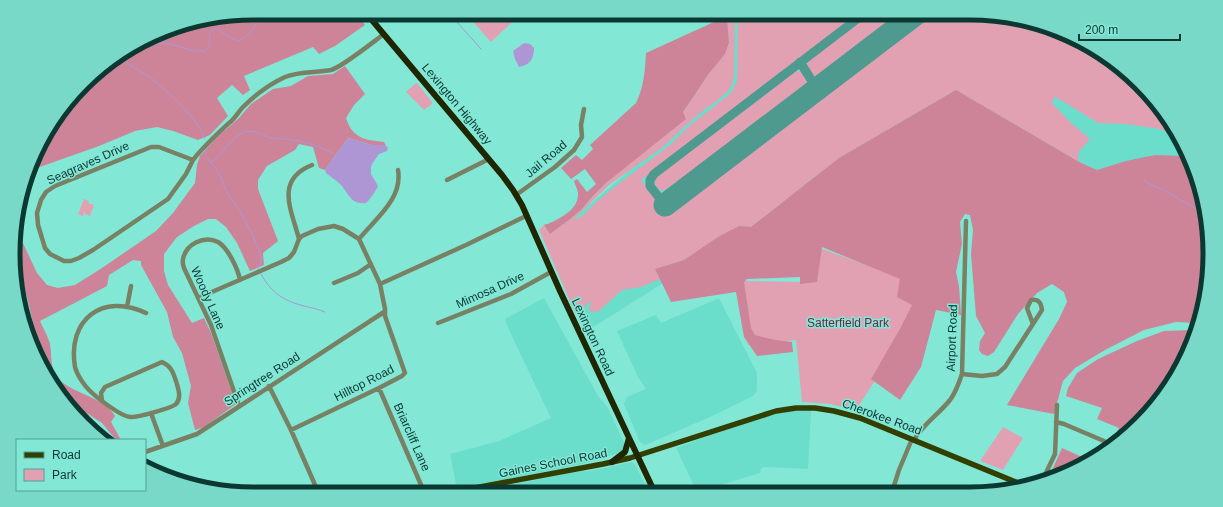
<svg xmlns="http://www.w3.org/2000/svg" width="1223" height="507" font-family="Arial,sans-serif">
  <rect width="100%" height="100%" fill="#83e7d6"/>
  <path fill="#6bddcb" d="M730,13H969L1047,26L1128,73L1185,147L1193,176L1090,174L956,98L592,328L552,236L730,86Z
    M544,298L598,396L608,408L625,445L622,452L582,464L457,489L450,454L499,441L551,418L508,328L505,319Z
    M717,299L720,300L757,373V391L753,396L710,417L645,445L640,442L624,404L627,397L646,389L638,377L617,331L656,315L661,323Z
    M811,410L808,469L766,467L761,468L760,473L697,492L676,448L721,431L784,411Z
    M632,462L635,464L649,493H507L505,489V486L576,472L596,470Z"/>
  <path fill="#e2a1b2" d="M465,13H522L491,42Z
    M738,13H861L641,180L668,215L693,197L696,190L929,13H969L1047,26L1128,73L1178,138L1160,129L1126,124L1098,123L1059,99L1054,97L1052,103L1071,123L1090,139L1078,153L1079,162L956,90L839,158L751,227L739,226L684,260L655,269L660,279L641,287L622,290L599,311L591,312L589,310L591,300L581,311L575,313L539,230L544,225L550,234L569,220L582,209L592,197L606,183L683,112L708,75L725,54L729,43L727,16L733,15L735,17L734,77L732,84L730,89L717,101L705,109L684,127L663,147L609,185L574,219L579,218L582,216L593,205L613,188L670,145L689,126L731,93L736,83L737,77Z
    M871,13H904L822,76L817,77C809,75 805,68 809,60Z
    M796,71C802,71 806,76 808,82L806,88L690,177L682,178L665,190L663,191L657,188L654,181L657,175Z
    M417,83L432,102V104L424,110L406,92L415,84Z
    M84,199L89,201L88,203L94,205L90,216L85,214V211L83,216L78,214Z
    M814,246L902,278L924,305L856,410L830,404L802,402L796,340L758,345H748L741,281L811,282Z
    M1003,427L1023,438L1003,470L980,461Z"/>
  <path fill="#cd8498" d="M254,13H357L365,25L335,46L319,54L313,47L244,76L250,90L243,95L232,85L217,98L228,116L210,135L198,140L173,131L157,127L135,131L99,146L37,168L31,176L45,133L95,73L176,26Z
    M727,16L729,43L725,54L708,75L683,112L686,119L606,183L592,197L582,209L569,220L550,234L544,225L546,224H548C560,218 579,210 578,193C578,190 575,185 574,181L577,179L587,192L596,184L585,169L571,179L561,168L576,155L582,160L593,149L590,145L636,103C644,87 645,70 646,53Z
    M345,66L365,94L354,105L346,118C348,123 350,130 356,134C362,140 376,141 384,142L386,146L372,145L348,138L325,170L319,168L313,147L299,144L295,150L267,166L258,180V189L278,241L263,253L264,265L250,271L237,243L226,227L216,219H208L194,226L177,237L164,254V271L168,285L192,323L204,318L211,333L236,404L204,427L195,430L188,403L191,386L182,353L173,337L167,312L141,265V261L133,260L109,275L107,286L40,321C43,328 48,336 50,344C52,354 50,371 58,379C74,394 104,397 115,416L111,422L121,440H116L102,423L71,403L45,374L16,250L15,222L17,216L21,239L37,273L47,285L58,288L75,285L102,268L156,231L173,213L195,183L197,165L200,156L217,137L239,118L251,104L273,89L291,86L308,76L333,74Z
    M956,90L1079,162L1097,170L1126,161L1155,155L1182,156L1189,161L1209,238L1198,323L1176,322L1144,330L1105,350L1075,368L1063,381L1054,414L1007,405L1059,319L1067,302L1064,292L1052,284L1037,293L1018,314L994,352L988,356L982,354L979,350L980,341L985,333L976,316L971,254L973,230L970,215L965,214L960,222L962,244L956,272L959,286L961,315L936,310L921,367L900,400L871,379L901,327L912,305L897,297L900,279L822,247L817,282L800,284V277L747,279L744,282L751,328L755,335L775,340L792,342L793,352L757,356L744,337L736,292L671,302L655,269L684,260L718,237L739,226L751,227L839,158Z
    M1192,330L1197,331L1169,387L1155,403L1152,402L1149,405L1146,413L1128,434L1109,447L1119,428L1097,419L1102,408L1066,396L1068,388L1077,373L1098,359L1137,341L1164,331Z
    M1062,448L1089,460L1076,469L1049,477Z"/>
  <path fill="#ae96d5" d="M524,43L530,44L534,48C534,59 530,65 519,67L515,59L513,51Z
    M348,138L372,145H382L388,147L387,151L379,154L372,164L371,167V174L378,186C377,189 369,201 366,203C351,205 349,194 341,185C337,181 331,177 326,173L325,170Z"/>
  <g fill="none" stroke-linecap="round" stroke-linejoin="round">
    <path stroke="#ae96d5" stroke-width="1" d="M449,13L481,49
      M138,48C147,49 155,43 164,43C177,44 190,53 205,51C216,41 202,35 216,29C224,32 230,40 239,41C248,36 260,25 258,13
      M121,57C130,67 142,71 152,79C168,91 199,120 205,139
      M209,146L206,149V157L214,166L219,173L227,193L240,211L253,236L262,258L260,264L257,267L258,269
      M211,162C224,155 228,140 242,133C252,128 262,135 271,138C278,139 285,139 293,140C308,142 323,148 336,155
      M1144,181L1167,192L1203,213
      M261,274C270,290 279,298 297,304C306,307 316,308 325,312"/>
    <path stroke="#4e9a8e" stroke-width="9" d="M800,62L817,89
      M665,205L650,186V180L654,174L865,13"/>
    <path stroke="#4e9a8e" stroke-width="23" d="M665,205L917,13"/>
    <path stroke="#788164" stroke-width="4.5" d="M151,147H159L193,160L186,174L168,199L93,250L79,258L71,261H64L50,254L45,248L38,225L37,213L41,200L46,192L55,186Z
      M193,160C204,146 216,135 229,123C235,119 238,112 243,107C255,95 270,84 285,77C300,71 316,73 331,70C342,67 373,42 384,34
      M447,180L489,159
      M516,195L555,167L574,150L582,137L581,125L584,109
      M299,239C292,211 274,180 312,165
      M359,239C375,219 403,199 398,170
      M334,283L358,273L371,264
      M380,284L466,245L526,216
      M198,298L281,262L289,258L294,252L299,239L302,236L318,229L334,226L343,229L359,239L380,284L385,309V316L405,373L402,376L379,388L291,430
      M127,307L131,286
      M438,323L511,294L551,272
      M962,374L982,376L997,374L1005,367L1042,310C1041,303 1039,299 1031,300L1027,308L1033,324
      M269,386L291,430L319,494
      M379,388L425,494
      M102,401L101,393L105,387L162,362C171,366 173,372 176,381C178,388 182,398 176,404C172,408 136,418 130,417C120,416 96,397 89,390C84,385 77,375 75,367C67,320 102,292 146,313
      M239,406L211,325L184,268C183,265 182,262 183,259C186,244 204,235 218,242C228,248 238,269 240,280
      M151,413L163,446
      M1056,422L1064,424L1111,444
      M914,440C923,424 939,414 950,400C956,392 959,383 962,374L966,221
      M145,452L197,434L384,312
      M1043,479L1055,454L1057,405
      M501,484L503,493
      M892,492L899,470L912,439"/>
    <path stroke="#323f01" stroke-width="5.5" d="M448,493L603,464L630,458L776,411L796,408H815L834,411L860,418L1023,485"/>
    <path stroke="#1e2602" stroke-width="6" d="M366,13L502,175L513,190L522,205L560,291L655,493
      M612,462L625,452L629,438"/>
  </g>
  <g text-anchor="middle" stroke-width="3" stroke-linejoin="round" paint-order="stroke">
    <g font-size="12" fill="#0b3831" stroke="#83e7d6">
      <text transform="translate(457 104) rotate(50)" y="4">Lexington Highway</text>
      <text transform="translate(546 159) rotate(-40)" y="4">Jail Road</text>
      <text transform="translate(88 163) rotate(-24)" y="4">Seagraves Drive</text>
      <text transform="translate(490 290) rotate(-24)" y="4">Mimosa Drive</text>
      <text transform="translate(208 298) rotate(66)" y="4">Woody Lane</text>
      <text transform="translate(593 337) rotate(65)" y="4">Lexington Road</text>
      <text transform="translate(952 338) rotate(-88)" y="4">Airport Road</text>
      <text transform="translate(262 379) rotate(-33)" y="4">Springtree Road</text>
      <text transform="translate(364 383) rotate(-27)" y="4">Hilltop Road</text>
      <text transform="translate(882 417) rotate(20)" y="4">Cherokee Road</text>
      <text transform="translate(412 437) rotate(66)" y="4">Briarcliff Lane</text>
      <text transform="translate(553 463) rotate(-11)" y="4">Gaines School Road</text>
    </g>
    <g font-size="12" fill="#782141" stroke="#83e7d6">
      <text x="848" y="327">Satterfield Park</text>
    </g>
  </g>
  <path d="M0 0H1223V507H0ZM253 20H970A233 233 0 0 1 1203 253V254A233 233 0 0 1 970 487H253A233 233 0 0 1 20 254V253A233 233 0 0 1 253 20Z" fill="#79d9c9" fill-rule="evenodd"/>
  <path fill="none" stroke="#0b3831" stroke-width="5" d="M253 20H970A233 233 0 0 1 1203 253V254A233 233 0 0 1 970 487H253A233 233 0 0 1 20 254V253A233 233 0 0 1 253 20Z"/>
  <rect x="16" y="439" width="130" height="52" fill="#83e7d6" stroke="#53a194"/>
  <rect x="24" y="452" width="20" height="6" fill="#323f01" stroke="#53a194"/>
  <text x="52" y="459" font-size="12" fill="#0b3831">Road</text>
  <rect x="24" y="469" width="20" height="12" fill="#e2a1b2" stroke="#53a194"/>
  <text x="52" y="479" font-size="12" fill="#0b3831">Park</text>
  <path d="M1079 34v6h101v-6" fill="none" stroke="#0b3831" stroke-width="2"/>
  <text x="1085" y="34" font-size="12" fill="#0b3831" stroke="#83e7d6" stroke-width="3" paint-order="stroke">200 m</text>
</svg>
